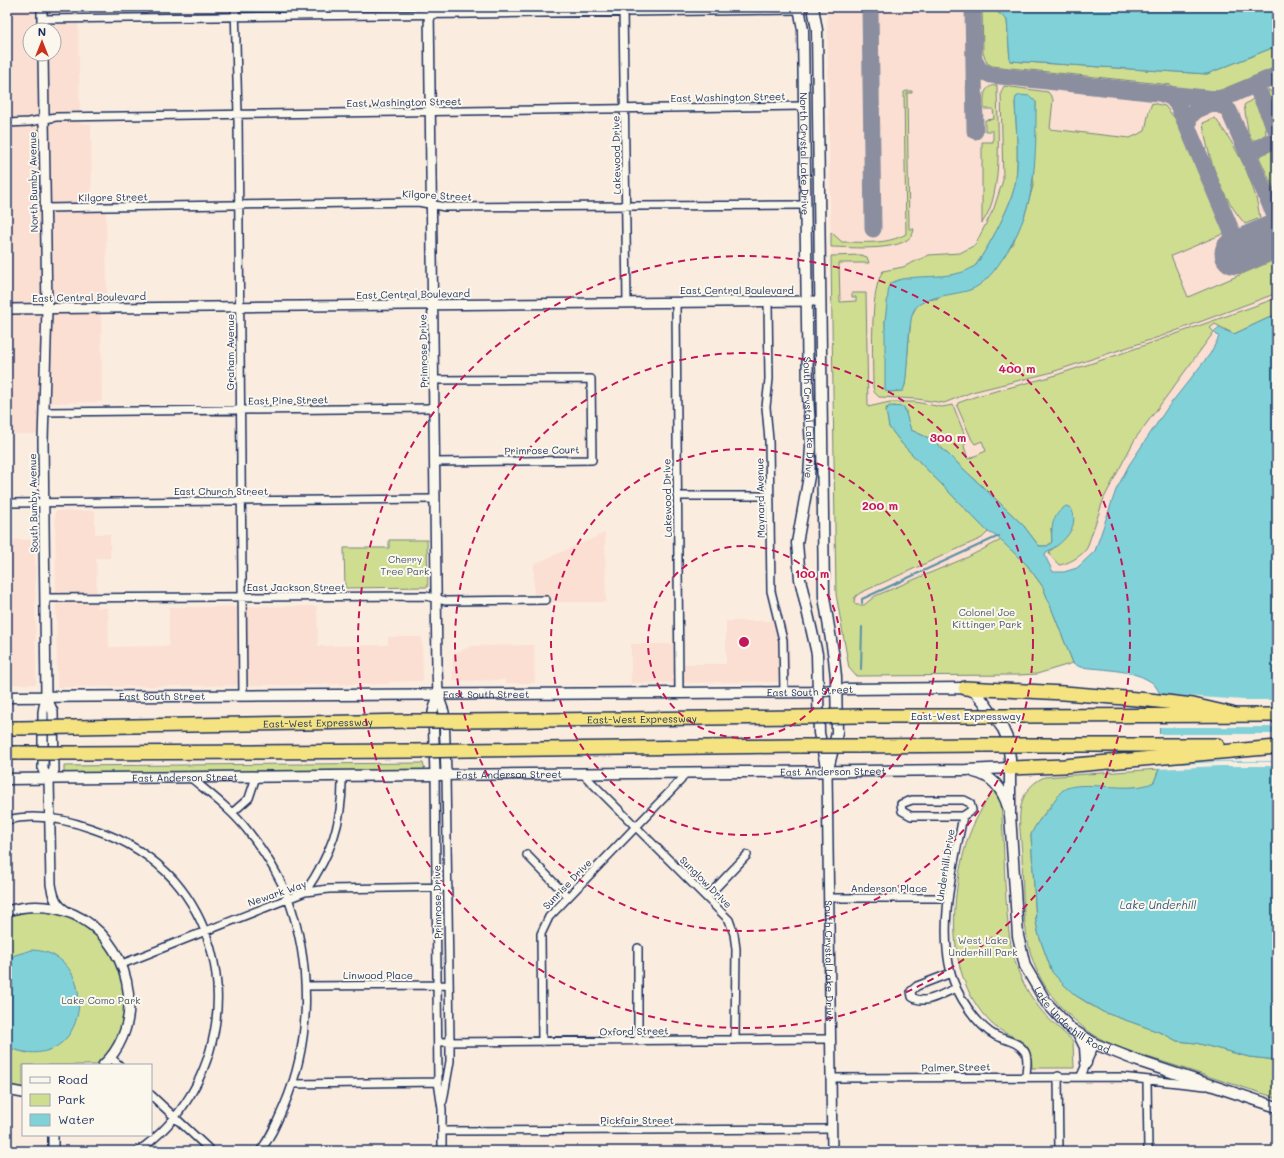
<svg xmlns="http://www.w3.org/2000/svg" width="1284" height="1158" font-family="Mali,sans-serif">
  <rect width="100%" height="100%" fill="#fbece0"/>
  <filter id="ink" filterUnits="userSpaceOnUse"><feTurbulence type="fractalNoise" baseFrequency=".025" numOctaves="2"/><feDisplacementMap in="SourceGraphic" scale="8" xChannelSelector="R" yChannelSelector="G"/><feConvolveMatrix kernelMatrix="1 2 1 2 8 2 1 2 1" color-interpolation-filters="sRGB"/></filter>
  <g filter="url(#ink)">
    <path fill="#fbdfd2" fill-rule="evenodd" d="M7,7H108V9L78,10L80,123L91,124L92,212H106L107,300L101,301L102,402L45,403V434H7ZM30,30H54V54H30Z
      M827,7H1277V661L1073,663L1037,674L1019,675L856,676L849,668L836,594Z
      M55,511H95V534H110V558H96L97,608H108L109,647L169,646V607L317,606L318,646L388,645V637H422L423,681L389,682V684L57,687Z
      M605,533L606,602H534V564Z
      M7,540H35L36,684H7Z
      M726,621H785L790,642V680L778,682L631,683V644H673V664H726Z
      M534,645L535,683H505V680L453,681V654L472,646Z"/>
    <path fill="#cfdd91" stroke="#758678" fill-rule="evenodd" d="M982,7H997L995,10L1007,20L1010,61L1207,74L1277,46V67L1218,91L1171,88V85L992,66L987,63L983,53Z
      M995,85H997C997,122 1005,193 982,223V142H993V131H985V120L994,119L993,109H984C984,99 982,87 995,85Z
      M1004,86L1048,92L1053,99L1050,129L1130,138L1145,131L1149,111L1152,103L1165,106L1177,121L1225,233L1171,256L1188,297L1277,259V293L1162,336L1049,373L972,392L944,403L917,399L879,397L874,392L873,387C873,361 869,290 883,271L903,267L929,255L960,253L975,245L994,208L1003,180L1001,92ZM1015,102H1036L1033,186L1025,214L1012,245L939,298L923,301L917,305L911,317L905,385L902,391L888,392L885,321L892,282L957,275L968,272L976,265C990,244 1013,204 1016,179C1019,154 1016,127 1015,102Z
      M1268,89L1277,98V119L1269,104Z
      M907,91H912V93H907L909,229H914C912,254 848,247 831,247V232L842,242C864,242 886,245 906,234L904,92Z
      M1253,99C1263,111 1265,120 1266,134L1257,140H1251L1248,131L1244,105Z
      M1215,118C1237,147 1255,182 1260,218L1245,224C1221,196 1208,159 1203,123Z
      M1277,144V196L1259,157Z
      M861,255L867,257L869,263H839L840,302L856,301V297H852V293H866L868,407L890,402H915L942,407L953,405L967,441L964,446L968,459L986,451L982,441L975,444L972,440L957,406L958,403L977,396L1050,377L1117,355L1277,298V314L1234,334L1215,324L1210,328L1214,332L1135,439L1104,498L1087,548C1082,556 1068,564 1059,565L1049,554L1050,550L1053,549L1051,528L1052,542L1047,546H1039L1023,525L933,440L911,430L906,418V410L895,406L886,408L889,427L903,445L988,532L982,538L860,593L855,597L854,602L856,605H864L875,596L968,557L1001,540L1027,565L1043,587L1073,663L1037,674L1019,675L856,676L849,668L836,594L831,256Z
      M389,540H427L428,587L345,588L344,548H389Z
      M423,763L425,771L64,775V766Z
      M1159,769L1154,782L1147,786L1059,794C1050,808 1037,820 1031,835L1036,922L1039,936L1052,972L1075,995L1089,1004L1103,1012L1162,1033L1177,1041L1196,1043L1249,1057L1277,1060V1098C1243,1087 1209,1077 1176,1066C1149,1057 1118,1050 1094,1035C1063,1014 1037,984 1029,947C1022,917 1023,884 1022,854C1020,824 1012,793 1044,777Z
      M993,790L1001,803C1003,830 1004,856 1005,883C1008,926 1008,965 1035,1002C1045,1017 1060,1029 1073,1041L1074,1068H1032C1032,1033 1011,1042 991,1023C944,976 950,899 967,841C973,823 983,806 993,790Z
      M33,911C116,915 157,1004 97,1065H23V1088L7,1085V1047L27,1053L77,987C67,955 36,942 7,960V916Z"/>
    <path fill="#81d2d8" stroke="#5891a7" d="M997,7H1277V46L1207,74L1010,61L1007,20L995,10Z
      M1020,95L1030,96L1036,102C1036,161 1037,211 1001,261C993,273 983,285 970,290C955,295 922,296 914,310C908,321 908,368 905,385L903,391L888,392L885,390V321L889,285C906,270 953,284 976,265C990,244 1013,204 1016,179C1019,154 1016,127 1015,102L1016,97Z
      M1277,314V1060L1249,1057L1196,1043L1177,1041L1162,1033L1103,1012L1075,995L1062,983L1052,972L1039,936L1036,922L1031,835C1035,824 1042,817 1050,808C1054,802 1057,795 1063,790C1082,778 1130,795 1154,782L1159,769L1160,694C1157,688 1154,683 1148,680C1133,670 1098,669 1080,667L1073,663L1043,587L1027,565L996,536L988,532L903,445L889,427L886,411L889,406L904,407L911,430L933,440L1023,525L1039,546H1047L1052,542C1051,527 1052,515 1066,506L1071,508C1081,527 1062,545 1046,552L1045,556L1053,572H1064L1077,568L1095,551L1116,490L1129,465L1168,407L1210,354L1219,337L1214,332L1219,328L1234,334Z
      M32,950C104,952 91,1081 7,1047V960L15,955Z"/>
    <path fill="#fbece0" d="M1157,694L1243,700H1277V727H1157Z
      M1157,734H1277V761H1219L1157,764Z
      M1220,762H1277V766H1220L1156,769L1157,765Z"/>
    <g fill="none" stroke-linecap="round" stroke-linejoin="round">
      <path stroke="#5891a7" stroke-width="2" d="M862,603V599L999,536
        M861,669L862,627"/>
      <path stroke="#8b8e9f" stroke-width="17" d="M870,7L873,229
        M973,7L975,131
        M974,60L980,70L991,75L1214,99L1223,98
        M1255,84L1277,132
        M1162,94L1171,97L1178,105L1240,251
        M1207,105L1219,104L1229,111L1277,220
        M1189,131C1186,122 1189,115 1197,110L1277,75
        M1247,153L1277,139"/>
      <path stroke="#8b8e9f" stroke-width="43" d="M1236,253L1277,235"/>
      <g stroke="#1b2f5e" stroke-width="10">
        <path id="minor" d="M235,7L238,115L243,696
          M623,7L627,303
          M42,19L800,10
          M7,123L29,122L56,117L803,106
          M45,208L418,202L445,207L805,205
          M676,302L679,693
          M768,302L769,379L766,407L769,440L771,591L783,640L784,692
          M434,380L591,379L592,460L435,462
          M45,412L434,408
          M677,496H770
          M7,503L435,499
          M46,598L426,596L446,601L546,600
          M582,773L729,920L734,934L736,949L735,1040
          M435,774L438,1082L442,1109V1151
          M190,777C210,794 232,810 248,831C263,850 279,875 288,898C312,965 312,1041 284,1106C277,1122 271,1137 260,1151
          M912,800H964L970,803L972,810L963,816H911L902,811L901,804Z
          M232,813L249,798L256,777
          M963,816C954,866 938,922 951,973C956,994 977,1026 996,1036C1005,1040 1019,1042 1025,1052C1029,1059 1026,1068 1026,1076
          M7,820C35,813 66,819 93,829C123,839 152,856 174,880C245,962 226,1090 138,1151
          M527,855L568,897
          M305,892C331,854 343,823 342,776
          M707,897L747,855
          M830,898H948
          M638,948V1041
          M122,964L305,892L329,889L448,887
          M951,973L917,986L911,991L912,997C925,1006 943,993 956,988
          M306,986L449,985
          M438,1042L831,1039
          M542,1042L541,934L549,917L681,780L685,773
          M111,1058L119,1065
          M1058,1076L1059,1151
          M1081,1076L1095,1044
          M831,1078L1121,1077L1206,1086
          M1147,1080L1148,1151
          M294,1084L438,1082
          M151,1095L211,1151
          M443,1101L450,1061V1042L446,774
          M442,1131L832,1129"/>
      </g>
      <g stroke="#1b2f5e" stroke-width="12">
        <g id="tertiary">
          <path d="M42,7V30"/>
          <path d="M429,7L437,667L438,695L444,712L446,774"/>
          <path d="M43,54L47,309L43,440L46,696L43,712V770L49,779L51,884C53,896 55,904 66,911"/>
          <path d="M7,309L819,301"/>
          <path d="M46,696L53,712L54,770L49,779"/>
          <path id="s1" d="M827,771L832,1151"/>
          <path d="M435,774L433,712L438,695"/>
          <path d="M7,911C72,891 129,939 129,1005C129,1026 120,1050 103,1065"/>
          <path d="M7,1090L23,1093"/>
          <path d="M53,1135V1151"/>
        </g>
      </g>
      <g stroke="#1b2f5e" stroke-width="13">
        <g id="secondary">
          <path id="s2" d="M799,7L803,30L808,395L811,447L809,476L797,543L800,579L817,654L819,733L827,771"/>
          <path d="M813,7L817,30L824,597L834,658L836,677L837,733L828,769"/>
          <path id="s3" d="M7,697L679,693L811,692L846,689L965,688L975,692L983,701L1003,729L1007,738L1010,758V815L1018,936L1025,966L1046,1002L1070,1028L1095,1044L1138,1061L1277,1107"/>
          <path d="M974,772C993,776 1003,790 1008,807"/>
          <path id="s4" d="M7,779L966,770L1010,768"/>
          <path d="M1079,1035L1085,1047L1086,1063"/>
        </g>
      </g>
      <g stroke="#1b2f5e" stroke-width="16">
        <g id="motorway">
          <path d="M965,688L1064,693L1149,700L1193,705L1232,714"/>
          <path d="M857,716H964"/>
          <path d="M1016,716L1277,715"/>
          <path id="s5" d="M466,721L800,717"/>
          <path id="s6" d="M76,727L411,721"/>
          <path d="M7,728H20"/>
          <path d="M1027,745H1217"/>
          <path d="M857,746L985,745"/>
          <path d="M467,750L800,746"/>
          <path d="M7,753H20"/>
          <path d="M77,753L413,751"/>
          <path d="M1010,768L1064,766L1277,747"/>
        </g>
      </g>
      <use href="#minor" stroke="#fbf7ec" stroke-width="7"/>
      <use href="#tertiary" stroke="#fbf7ec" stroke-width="9"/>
      <use href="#secondary" stroke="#fbf7ec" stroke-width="10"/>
      <use href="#motorway" stroke="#f5e382" stroke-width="13"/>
      <g stroke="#1b2f5e" stroke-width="16" stroke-linecap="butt">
        <path id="motorway-bridge" d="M964,716H1016
          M800,717L857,716
          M411,721H466
          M20,728L76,727
          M985,745H1027
          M800,746H857
          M413,751L467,750
          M20,753H77"/>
      </g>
      <use href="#motorway-bridge" stroke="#f5e382" stroke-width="13"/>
    </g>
  </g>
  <g fill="none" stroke="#c2185b" stroke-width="2" stroke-dasharray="7 5">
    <circle cx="744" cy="642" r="96"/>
    <circle cx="744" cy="642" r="193"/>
    <circle cx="744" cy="642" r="289"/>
    <circle cx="744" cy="642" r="386"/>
  </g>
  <g text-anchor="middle" stroke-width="4" stroke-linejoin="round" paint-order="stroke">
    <g font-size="10" fill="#1b2f5e" stroke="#fbf7ec">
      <text transform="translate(728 97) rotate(-1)" y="4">East Washington Street</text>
      <text transform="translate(404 102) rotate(-1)" y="4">East Washington Street</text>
      <text dy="4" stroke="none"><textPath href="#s2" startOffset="147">North Crystal Lake Drive</textPath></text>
      <text transform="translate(616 155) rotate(-91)" y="4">Lakewood Drive</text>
      <text transform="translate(33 182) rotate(-91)" y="4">North Bumby Avenue</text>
      <text transform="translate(437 195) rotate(3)" y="4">Kilgore Street</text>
      <text transform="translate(113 197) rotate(-1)" y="4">Kilgore Street</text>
      <text x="737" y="294">East Central Boulevard</text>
      <text transform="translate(413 294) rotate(-1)" y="4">East Central Boulevard</text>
      <text transform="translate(89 297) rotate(-1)" y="4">East Central Boulevard</text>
      <text transform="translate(423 351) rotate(-91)" y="4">Primrose Drive</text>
      <text transform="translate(230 352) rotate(-90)" y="4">Graham Avenue</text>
      <text transform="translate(288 400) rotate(-1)" y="4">East Pine Street</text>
      <text dy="4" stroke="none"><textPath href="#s2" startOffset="411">South Crystal Lake Drive</textPath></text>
      <text transform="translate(542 450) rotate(-1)" y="4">Primrose Court</text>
      <text x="221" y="495">East Church Street</text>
      <text transform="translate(667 498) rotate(-91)" y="4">Lakewood Drive</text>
      <text transform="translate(760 498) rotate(-91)" y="4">Maynard Avenue</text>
      <text transform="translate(33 503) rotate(-91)" y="4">South Bumby Avenue</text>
      <text x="296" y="591">East Jackson Street</text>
      <text dy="4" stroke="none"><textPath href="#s3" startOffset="803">East South Street</textPath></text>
      <text dy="4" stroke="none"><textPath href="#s3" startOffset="479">East South Street</textPath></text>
      <text dy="4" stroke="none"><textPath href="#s3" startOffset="155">East South Street</textPath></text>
      <text x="966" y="720">East-West Expressway</text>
      <text dy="4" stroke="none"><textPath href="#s5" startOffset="176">East-West Expressway</textPath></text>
      <text dy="4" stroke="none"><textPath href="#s6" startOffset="242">East-West Expressway</textPath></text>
      <text dy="4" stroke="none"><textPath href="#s4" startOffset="826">East Anderson Street</textPath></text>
      <text dy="4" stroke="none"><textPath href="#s4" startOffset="502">East Anderson Street</textPath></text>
      <text dy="4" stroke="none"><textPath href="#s4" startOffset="178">East Anderson Street</textPath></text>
      <text transform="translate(945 865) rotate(-81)" y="4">Underhill Drive</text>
      <text transform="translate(706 882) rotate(45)" y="4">Sunglow Drive</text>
      <text transform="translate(567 884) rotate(-46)" y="4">Sunrise Drive</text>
      <text x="889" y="892">Anderson Place</text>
      <text transform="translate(277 893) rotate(-19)" y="4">Newark Way</text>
      <text transform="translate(437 902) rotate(-91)" y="4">Primrose Drive</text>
      <text dy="4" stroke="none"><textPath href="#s1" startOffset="190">South Crystal Lake Drive</textPath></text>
      <text x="378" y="979">Linwood Place</text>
      <text dy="4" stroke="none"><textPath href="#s3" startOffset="1328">Lake Underhill Road</textPath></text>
      <text transform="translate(634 1031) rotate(-1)" y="4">Oxford Street</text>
      <text transform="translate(956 1067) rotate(-1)" y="4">Palmer Street</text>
      <text x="637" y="1124">Pickfair Street</text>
    </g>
    <g font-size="10" fill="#485a6b" stroke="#fbf7ec">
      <text x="405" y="563">Cherry<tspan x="405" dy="12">Tree Park</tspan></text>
      <text x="987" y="616">Colonel Joe<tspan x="987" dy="12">Kittinger Park</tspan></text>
      <text x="983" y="944">West Lake<tspan x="983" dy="12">Underhill Park</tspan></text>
      <text x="101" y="1004">Lake Como Park</text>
    </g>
    <g font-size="11" font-style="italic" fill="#34587c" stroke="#fbf7ec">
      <text x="1158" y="909">Lake Underhill</text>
    </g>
  </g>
  <circle cx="744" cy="642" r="6" fill="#c2185b" stroke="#fbf7ec" stroke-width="2"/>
  <g font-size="12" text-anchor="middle" font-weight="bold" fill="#c2185b" stroke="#fbf7ec" stroke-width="4" stroke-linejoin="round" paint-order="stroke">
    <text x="1017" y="373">400 m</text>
    <text x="948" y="442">300 m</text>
    <text x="880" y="510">200 m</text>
    <text x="812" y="578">100 m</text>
  </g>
  <rect width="1284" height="1158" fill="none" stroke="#fbf7ec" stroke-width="24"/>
  <rect x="12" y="12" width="1260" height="1134" fill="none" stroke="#1b2f5e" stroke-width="1.5" filter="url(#ink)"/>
  <rect x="22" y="1064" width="130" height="72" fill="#fbf7ec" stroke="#a1a7b3"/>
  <rect x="30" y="1077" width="20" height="6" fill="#fbf7ec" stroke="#a1a7b3"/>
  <text x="58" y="1084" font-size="12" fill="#1b2f5e">Road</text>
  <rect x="30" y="1094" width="20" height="12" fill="#cfdd91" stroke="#a1a7b3"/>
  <text x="58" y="1104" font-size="12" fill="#1b2f5e">Park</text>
  <rect x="30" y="1114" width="20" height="12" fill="#81d2d8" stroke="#a1a7b3"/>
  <text x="58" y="1124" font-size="12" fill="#1b2f5e">Water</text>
  <g transform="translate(42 42)"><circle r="19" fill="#fbf7ec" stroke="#a1a7b3"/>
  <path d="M0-3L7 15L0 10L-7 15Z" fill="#c8321e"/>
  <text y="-6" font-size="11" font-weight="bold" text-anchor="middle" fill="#1b2f5e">N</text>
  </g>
</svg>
